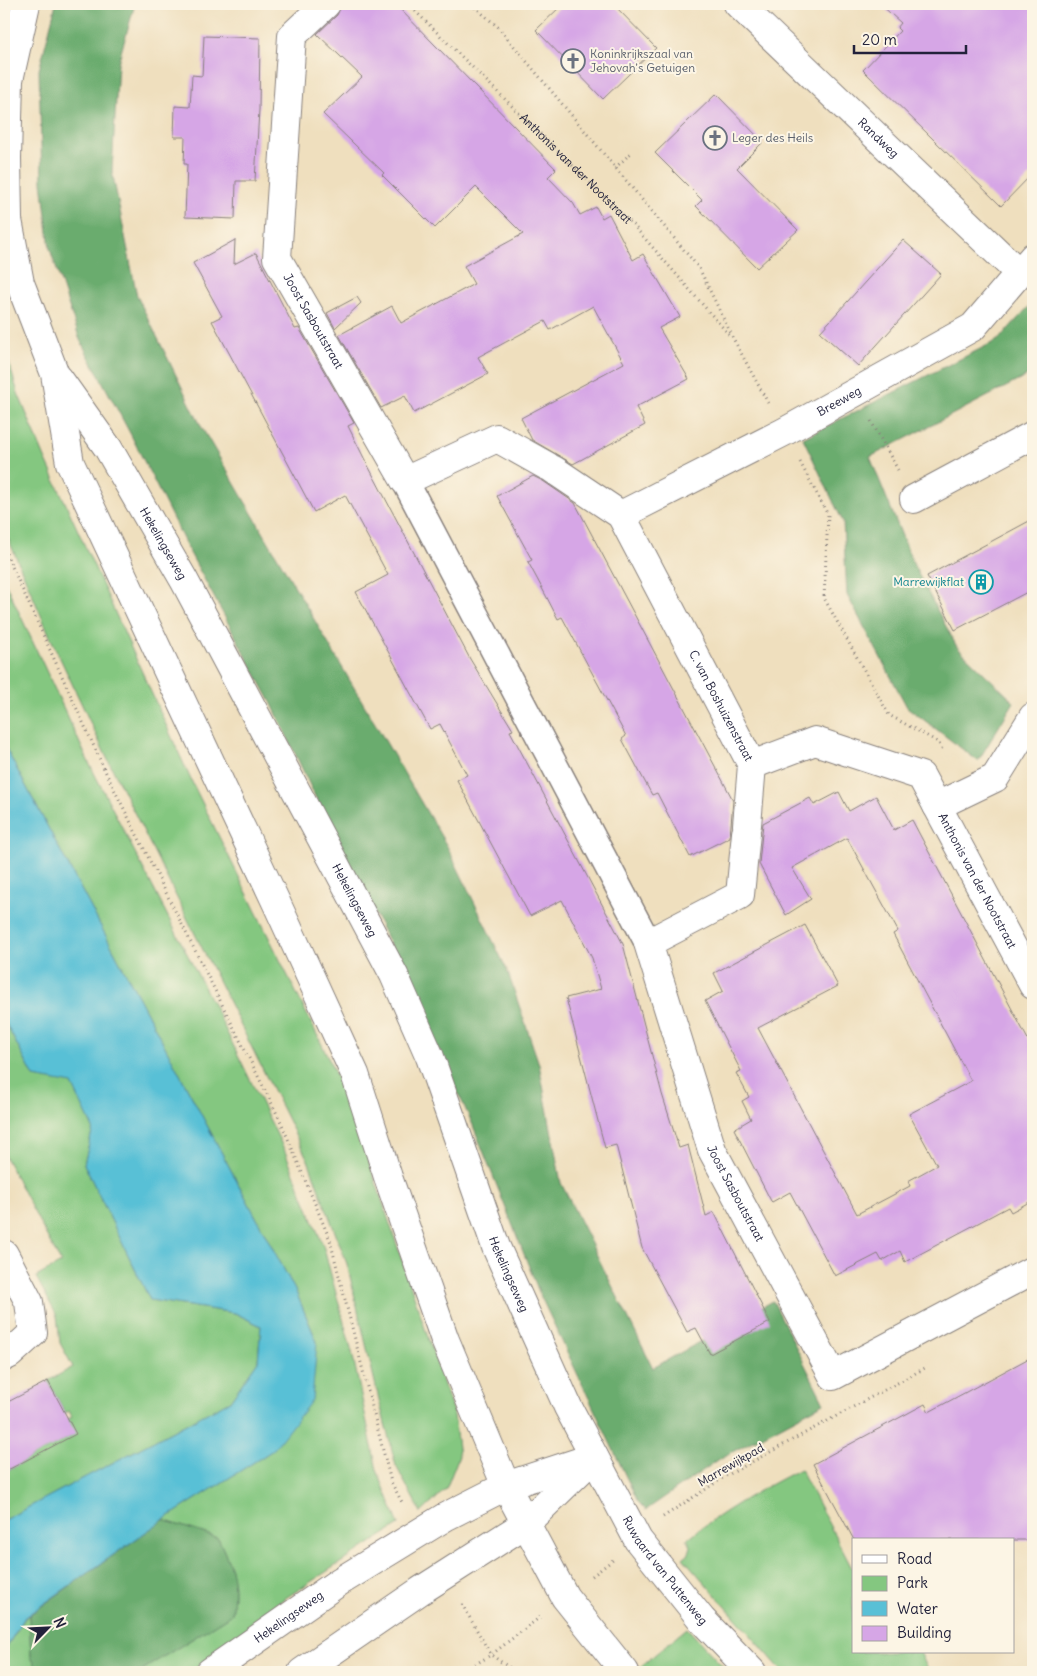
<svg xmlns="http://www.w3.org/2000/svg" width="1037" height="1676" font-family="Delius,sans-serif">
  <rect width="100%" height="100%" fill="#fcf5e5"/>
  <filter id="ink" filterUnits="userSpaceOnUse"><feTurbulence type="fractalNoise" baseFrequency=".02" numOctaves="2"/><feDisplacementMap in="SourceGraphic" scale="10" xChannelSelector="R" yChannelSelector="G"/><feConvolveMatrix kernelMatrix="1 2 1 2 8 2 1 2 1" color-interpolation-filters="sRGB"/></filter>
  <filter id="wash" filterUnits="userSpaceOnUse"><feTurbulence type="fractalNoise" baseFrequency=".0096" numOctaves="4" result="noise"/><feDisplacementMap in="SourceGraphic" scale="20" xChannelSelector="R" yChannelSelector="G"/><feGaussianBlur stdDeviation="1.12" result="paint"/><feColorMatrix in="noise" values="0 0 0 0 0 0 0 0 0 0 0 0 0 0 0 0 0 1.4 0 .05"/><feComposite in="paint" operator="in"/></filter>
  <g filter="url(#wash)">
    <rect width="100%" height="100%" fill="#efdfbe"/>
    <path fill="#84c780" stroke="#53745e" d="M4,347L18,393L45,458L192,782L328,1057L357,1126L454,1415L459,1456L446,1489L421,1513L396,1466L380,1404L347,1264L308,1160L106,756L52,641L4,529Z
      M4,580L90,765L218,1014L284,1149L323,1245L352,1352L377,1470L399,1525L281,1601L191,1672H139L232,1614C237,1580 232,1568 218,1538L163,1520L273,1450L317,1342L296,1292L4,745Z
      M4,1020L34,1077L72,1083L93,1128L84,1164L150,1300L235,1313L261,1326L258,1361L230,1401L4,1520V1472L75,1434L68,1419L72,1417L69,1411L65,1413L48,1381L73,1367L60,1343L57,1316L36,1277L61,1263L4,1155Z
      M800,1469L853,1570V1652H920L929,1672H783L683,1558L689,1553L691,1546L687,1539C722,1511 761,1489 800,1469Z
      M29,1615L31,1657L39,1672H4V1651L25,1618Z
      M687,1628L728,1672H637L635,1671Z"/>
    <path fill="#6bac6e" stroke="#466754" d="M56,4H135L118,63L112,171L137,296L202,428L448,848L507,970L539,1064L561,1183L653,1368L773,1301L824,1403L721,1458L646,1510L638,1502L541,1297L472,1123L381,926L327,822L271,702L190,553L131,435L80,340L50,249L42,182L39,70Z
      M1033,302V373L870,457L915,568L957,647L1014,702L978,761L907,707L847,595L843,522L803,438L998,340Z
      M163,1520L218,1538C232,1568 237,1580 232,1614L139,1672H39L31,1657L29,1615Z"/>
    <path fill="#59c0d6" stroke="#3e7188" d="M4,745L296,1292L317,1342L312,1400L273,1450L163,1520L25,1617L4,1651V1520L230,1401L258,1361L261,1326L235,1313L150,1300L84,1164L93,1128L72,1084L34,1077L4,1020Z"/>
    <g id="blocks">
      <path fill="#d6a6e6" d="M342,4H395L556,169L548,177L573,203L580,215L596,207L602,218L609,214L633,260L643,254L680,317L659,328L689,379L636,407L645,425L573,464L532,440L521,418L624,363L593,306L550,330L545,321L478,357L488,374L414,413L405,396L381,408L339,335L392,306L401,323L474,284L464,266L523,234L476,187L435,228L382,175L384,173L323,114L362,77L317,34L337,15Z
        M563,4H613L656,48L603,99L536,30Z
        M880,4H1033V173L1001,206L863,70L900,31L897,28L901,23Z
        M204,36L260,38L259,110L255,181H236L235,219L185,217L187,164H184L185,137H174L175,106L190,107L192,75L202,76Z
        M716,94L763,142L737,168L798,230L757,268L696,206L702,200L655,153Z
        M235,240L234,264L256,253L295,329L299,328L354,423L348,426L364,458L470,659L513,730L510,731L543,793L623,944L662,1094L679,1148L688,1145L706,1216L714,1212L770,1322L710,1354L696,1328L687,1332L642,1248L616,1145L605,1148L566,998L601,989L592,958L562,900L530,916L457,780L467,775L440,724L430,729L356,592L388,575L345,495L314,512L212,321L222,316L193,263Z
        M903,240L941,274L858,366L820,332Z
        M357,297L361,303L335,328L327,313Z
        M533,476L543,481L575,503L733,800L730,837L690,857L657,793L652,795L622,739L626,736L562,617L558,619L543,590L528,562L532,560L497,496Z
        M1033,519V589L955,630L927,576Z
        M839,792L849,811L876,796L894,830L912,820L1033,1049V1200L1011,1212L1008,1207L905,1262L900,1251L882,1261L878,1254L835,1276L790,1192L772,1202L771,1201L734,1129L751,1119L742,1101L749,1097L736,1073L741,1071L705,1001L723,991L714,973L805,925L838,986L758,1028L857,1214L910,1186L908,1181L937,1165L909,1114L971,1081L893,934L898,931L847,838L792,868L811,899L786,915L759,864L763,823L810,798L814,805Z
        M1033,1356V1540H854L813,1464L925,1404L929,1412Z
        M48,1381L76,1434L4,1472V1404Z"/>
    </g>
  </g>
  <g filter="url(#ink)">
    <use href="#blocks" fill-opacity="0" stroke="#88807c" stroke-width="1"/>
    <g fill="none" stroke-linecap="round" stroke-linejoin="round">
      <g stroke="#88807c" stroke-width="29">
        <path id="pedestrian" d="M405,481L648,943"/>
      </g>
      <g stroke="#88807c" stroke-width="30">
        <g id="minor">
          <path id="s2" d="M326,4L292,36L277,258L405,481L497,438L547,466"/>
          <path id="s3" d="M738,4L1019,273"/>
          <path id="s4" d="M554,470L621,515L752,765L815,741L921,776L1033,985"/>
          <path d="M914,499L1033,435"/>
          <path id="s5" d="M621,515L784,432L973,327L1033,257"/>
          <path d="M937,806L995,778L1033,717"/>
          <path d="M747,825L752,765"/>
          <path id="s6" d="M746,833L740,895L648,943L712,1150L833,1376L1033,1270"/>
          <path d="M4,1254L29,1302L33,1333L10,1354L4,1357"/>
        </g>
      </g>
      <g stroke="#88807c" stroke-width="30">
        <g id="tertiary">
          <path d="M26,4L9,80L7,158L8,220L20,283L55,374L70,463L276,902L355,1074L388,1177L445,1340L506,1486L565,1597L625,1672"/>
          <path id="s7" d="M59,379L108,448L184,580L394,975L430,1057L496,1247L568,1407L638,1540L702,1620L752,1672"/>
          <path id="s8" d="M210,1672L339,1582L445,1517L506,1486L594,1457"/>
          <path d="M302,1672L420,1591L525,1524L590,1461"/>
        </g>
      </g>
      <g stroke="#88807c" stroke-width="3" stroke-dasharray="1 4" stroke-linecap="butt">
        <path id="s1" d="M408,4L634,226L731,337"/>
        <path d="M471,4L498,27L699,268L734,340L768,403"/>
        <path d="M615,168L632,152"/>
        <path d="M871,421L898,470"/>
        <path d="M800,462L828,515L824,598L889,715L938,742L942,749"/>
        <path d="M4,549L107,775L281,1122L330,1240L391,1482L403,1504"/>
        <path d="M663,1517L726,1476L925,1368"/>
        <path d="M592,1576L613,1560"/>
        <path d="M462,1604L491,1655L516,1672"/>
        <path d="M462,1672L491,1655L540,1617"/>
      </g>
      <use href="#pedestrian" stroke="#fff" stroke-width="26"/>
      <use href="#minor" stroke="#fff" stroke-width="28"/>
      <use href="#tertiary" stroke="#fff" stroke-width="28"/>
    </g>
  </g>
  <defs>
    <g id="church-ring" transform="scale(1.25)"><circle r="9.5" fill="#fcf5e5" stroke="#6b7280" stroke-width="1.5"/><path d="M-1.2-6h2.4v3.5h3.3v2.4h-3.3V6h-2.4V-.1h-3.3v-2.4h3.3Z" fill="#6b7280"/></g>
    <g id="building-ring" transform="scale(1.25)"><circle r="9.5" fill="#fcf5e5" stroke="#0f9aa8" stroke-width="1.5"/><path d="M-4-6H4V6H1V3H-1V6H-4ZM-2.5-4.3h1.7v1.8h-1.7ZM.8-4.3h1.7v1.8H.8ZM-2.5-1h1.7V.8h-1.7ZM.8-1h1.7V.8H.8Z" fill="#0f9aa8"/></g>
  </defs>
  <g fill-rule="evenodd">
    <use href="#church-ring" x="573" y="61"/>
    <use href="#church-ring" x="715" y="138"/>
    <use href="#building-ring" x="981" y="582"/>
  </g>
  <g text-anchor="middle" stroke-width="4" stroke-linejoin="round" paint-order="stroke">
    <g font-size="12" fill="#5b616d" stroke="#fcf5e5" text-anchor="start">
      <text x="590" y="58">Koninkrijkszaal van<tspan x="590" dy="14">Jehovah's Getuigen</tspan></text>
      <text x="732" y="142">Leger des Heils</text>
    </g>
    <g font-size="12" fill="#22223b" stroke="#fcf5e5">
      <text dy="4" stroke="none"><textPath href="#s3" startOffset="194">Randweg</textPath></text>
      <text dy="4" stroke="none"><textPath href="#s1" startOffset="235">Anthonis van der Nootstraat</textPath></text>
      <text dy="4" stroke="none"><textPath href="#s2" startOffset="342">Joost Sasboutstraat</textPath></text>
      <text dy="4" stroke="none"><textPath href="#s5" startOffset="246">Breeweg</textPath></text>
      <text dy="4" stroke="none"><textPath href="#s7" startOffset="195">Hekelingseweg</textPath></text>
      <text dy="4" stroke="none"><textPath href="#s4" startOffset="296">C. van Boshuizenstraat</textPath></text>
      <text dy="4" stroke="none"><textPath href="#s4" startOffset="661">Anthonis van der Nootstraat</textPath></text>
      <text dy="4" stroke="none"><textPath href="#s7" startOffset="600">Hekelingseweg</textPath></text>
      <text dy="4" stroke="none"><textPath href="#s6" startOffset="432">Joost Sasboutstraat</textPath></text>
      <text dy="4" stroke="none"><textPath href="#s7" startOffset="1005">Hekelingseweg</textPath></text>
      <text transform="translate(731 1465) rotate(-30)" y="4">Marrewijkpad</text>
      <text dy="4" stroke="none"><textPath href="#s7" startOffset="1341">Ruwaard van Puttenweg</textPath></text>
      <text dy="4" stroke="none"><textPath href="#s8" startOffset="96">Hekelingseweg</textPath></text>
    </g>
    <g font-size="12" fill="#0d838f" stroke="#fcf5e5" text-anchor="end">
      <text x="964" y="586">Marrewijkflat</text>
    </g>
  </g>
  <rect width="1037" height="1676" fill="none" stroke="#fcf5e5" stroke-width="20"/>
  <rect x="852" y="1538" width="162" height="115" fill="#fcf5e5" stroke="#a5a1a1"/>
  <rect x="862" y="1555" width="25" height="8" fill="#ffffff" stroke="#a5a1a1"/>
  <text x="897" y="1564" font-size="15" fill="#22223b">Road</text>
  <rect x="862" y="1576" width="25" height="15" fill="#84c780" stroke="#a5a1a1"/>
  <text x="897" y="1588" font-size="15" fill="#22223b">Park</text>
  <rect x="862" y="1601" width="25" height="15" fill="#59c0d6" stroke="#a5a1a1"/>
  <text x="897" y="1614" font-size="15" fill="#22223b">Water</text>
  <rect x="862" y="1626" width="25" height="15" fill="#d6a6e6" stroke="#a5a1a1"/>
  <text x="897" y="1638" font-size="15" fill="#22223b">Building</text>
  <g transform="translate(48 1628) rotate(66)" stroke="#fcf5e5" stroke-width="4" paint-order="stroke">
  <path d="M0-4L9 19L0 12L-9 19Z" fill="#22223b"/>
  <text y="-8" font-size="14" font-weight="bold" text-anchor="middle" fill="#22223b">N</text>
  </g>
  <path d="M854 45v8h112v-8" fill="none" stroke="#22223b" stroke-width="2.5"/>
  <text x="862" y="45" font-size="15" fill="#22223b" stroke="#fcf5e5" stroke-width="4" paint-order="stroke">20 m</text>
</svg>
